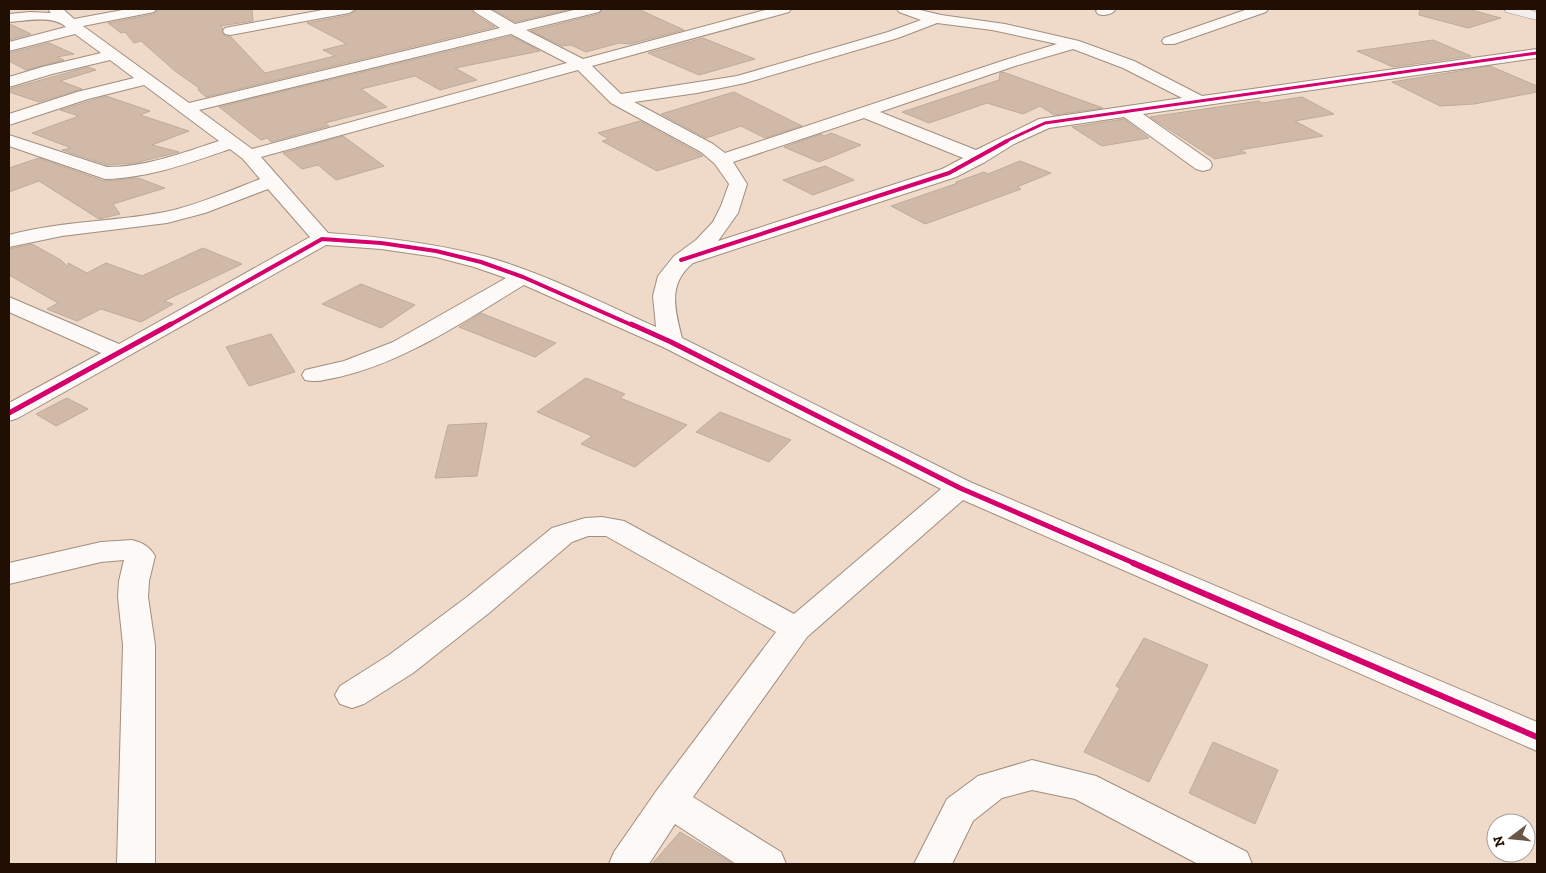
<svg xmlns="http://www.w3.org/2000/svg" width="1546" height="873" font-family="'Zilla Slab',serif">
  <rect width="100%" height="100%" fill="#efd9c8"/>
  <path fill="#d0baa7" stroke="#beab9d" d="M158,9H252L253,21L220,26L223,28L221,32L225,36L231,37L265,73L335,56L323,50L347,44L307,23L349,15L358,9H471L474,14L495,27L206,97L198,90L199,88L175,71L141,41L134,43L125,32L121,33L108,23L154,14Z
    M492,9H571L515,22Z
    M603,9H638L684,30L630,44L619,43L586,52L571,45L562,46L531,31L599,14Z
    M1420,9H1468L1501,18L1468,28L1419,15Z
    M9,24H10L31,34L9,40Z
    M511,36L540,51L455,68L477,80L440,90L415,76L361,89L387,107L325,123L329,126L271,142L267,138L261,140L219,107Z
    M703,38L755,59L699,75L648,53Z
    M1433,40L1471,56L1393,67L1357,51Z
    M49,43L74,54L57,57L64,60L26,70L9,61V53Z
    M1490,66L1537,86V92L1474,104L1440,106L1392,82Z
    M88,67L96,70L60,81L82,89L39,102L9,92V89Z
    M1003,72L1103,108L1054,115L1040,106L1023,114L987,103L929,123L902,112L999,80L1000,73Z
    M734,92L802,126L765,138L741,126L706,138L661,114Z
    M106,96L150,111L140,115L189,131L152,145L179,152L135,163L107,165L62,150L71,148L32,133L79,116L60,110Z
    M1302,97L1334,114L1295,121L1323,136L1240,150L1246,153L1215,159L1150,117L1259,101L1262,103Z
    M1124,119L1149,138L1102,146L1072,127Z
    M640,121L700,154L703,156L657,171L602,141L609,139L598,133Z
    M831,133L861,145L819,162L784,147L821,134L824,136Z
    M343,136L384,166L336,180L318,165L302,169L283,153Z
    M39,158L104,181L138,178L165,188L113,204L120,214L99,219L39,181L9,192V168Z
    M1020,161L1051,173L1017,187L1021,189L925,224L891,206L958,183L956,182L984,172L988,174Z
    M825,166L854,180L813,195L783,180Z
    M32,244L61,260L68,267V263L87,273L106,263L142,276L203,248L242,264L164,301L173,304L141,322L101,309L77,321L47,309L58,303L9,275V249Z
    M361,284L415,305L381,328L322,304Z
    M481,313L556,343L535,357L459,327Z
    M271,334L295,372L249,386L226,347Z
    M586,378L625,394L620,398L687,425L635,467L581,444L592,436L537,412Z
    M67,398L88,409L56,426L36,414Z
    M720,412L791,440L769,462L696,432Z
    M487,423L477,476L435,478L448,425Z
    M1144,638L1208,665L1149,782L1084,752L1120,688L1116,686Z
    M1213,742L1278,770L1255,824L1189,793Z
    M680,832L722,857L733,864H652Z"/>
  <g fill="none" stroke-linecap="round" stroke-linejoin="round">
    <g stroke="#a08e7f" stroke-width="2">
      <path id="street" d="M48,9H63L74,19L128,9H156L154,12L149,13L83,26L189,103L500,28L475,12L473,9H489L515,24L578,9H601L599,12L526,30L583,59L769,9H791L789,12L592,66L621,94L737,76L888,32L921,20L899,12L897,9H916L941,15L1005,24L1079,41L1134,61L1202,96L1537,49V58L1143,114L1210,161L1212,165L1210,169L1203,171L1196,169L1124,117L1049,128L1014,144L985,162L956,177L693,263C667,284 675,310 682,338L970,482L1537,722V751L963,500L807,637L693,797L781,852L786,864H736L675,824L649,864H609L614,852L657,790L776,632L606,536H588L572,542L489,613L413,673L364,704L352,708L340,704L335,695L340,686L389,655L467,597L552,528L585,518L602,517L624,521L794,614L941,489L663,347L524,285C465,320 407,361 339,377C327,379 317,383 305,380L302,375L305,370L344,361L393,342L506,278L474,267L436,257L381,249L326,245L18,418L9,421V403L101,353L9,312V297L119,344L310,237L268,189L205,213L167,223L62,236L9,247V235C60,221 113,222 165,212C198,205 229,191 260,179L243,159L230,149C189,163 149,178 105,179L9,146V135L107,167C146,167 182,153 219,141L144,85L88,99L9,125V114L77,92L134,78L110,60L52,74L9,87V77L42,67L101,53L75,34L9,51V42L66,27C53,15 26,21 9,22V14L30,12L51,13ZM937,23L992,30L1057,44L1005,60L725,153L713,144L634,102L697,93L745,83L898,38ZM511,34L567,63L252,149L199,110ZM1073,49L1123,68L1182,98L1039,119L976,150L880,112L1015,66ZM578,70L611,103L701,152L715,164L729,184L721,206L713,222L696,240L674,256L658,276L653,296L656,327C602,303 544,273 487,257C434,243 382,237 328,233L261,157ZM864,118L963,158L942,169L718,241L738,213L747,184L733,162Z
        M328,9H356L349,13L230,35L225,34L223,31L225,28L230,27Z
        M1098,9H1116C1112,15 1104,16 1098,14L1096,11Z
        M1248,9H1268L1266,12L1174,44H1164L1162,41L1164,38Z
        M132,540C143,543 149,546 155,556L149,581L148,597L155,645V864H117L123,645L118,597L119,581L124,560L101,562L9,584V563L101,542Z
        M1032,760L1096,776L1247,852L1252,864H1198L1075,799L1032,790L1002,798L973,821L952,864H914L947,799L978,776Z"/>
    </g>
    <g stroke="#a08e7f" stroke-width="1">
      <path id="secondary" d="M1504,9H1527L1537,12V20L1506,12Z"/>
    </g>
    <use href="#street" fill="#fdf9f7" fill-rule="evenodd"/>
    <use href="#secondary" fill="#f3eeef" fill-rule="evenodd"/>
    <g stroke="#fff" stroke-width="5">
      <path id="cycleway-far3" d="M1004,142L1045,123L1537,53"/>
    </g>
    <g stroke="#fff" stroke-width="6">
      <path id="cycleway-far2" d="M681,260L949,173L1007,141
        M168,326L322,239L381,243L436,251L481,262L523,277L634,326"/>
    </g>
    <g stroke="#fff" stroke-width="8">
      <path id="cycleway-far1" d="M631,324L671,342L960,488L1136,564
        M9,413L171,324"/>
    </g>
    <g stroke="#fff" stroke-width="9">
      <path id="cycleway" d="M1133,563L1537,737"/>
    </g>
    <use href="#cycleway-far3" stroke="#d6006c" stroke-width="3"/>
    <use href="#cycleway-far2" stroke="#d6006c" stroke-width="4"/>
    <use href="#cycleway-far1" stroke="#d6006c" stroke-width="5"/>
    <use href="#cycleway" stroke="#d6006c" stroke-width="6"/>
  </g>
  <rect width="1546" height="873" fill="none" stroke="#200f02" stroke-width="20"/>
  <g transform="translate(1511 838) rotate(254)"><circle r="24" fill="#ffffff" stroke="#a69f9a"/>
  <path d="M0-4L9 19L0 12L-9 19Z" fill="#685647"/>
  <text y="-8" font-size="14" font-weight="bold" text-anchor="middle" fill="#200f02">N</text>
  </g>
</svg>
